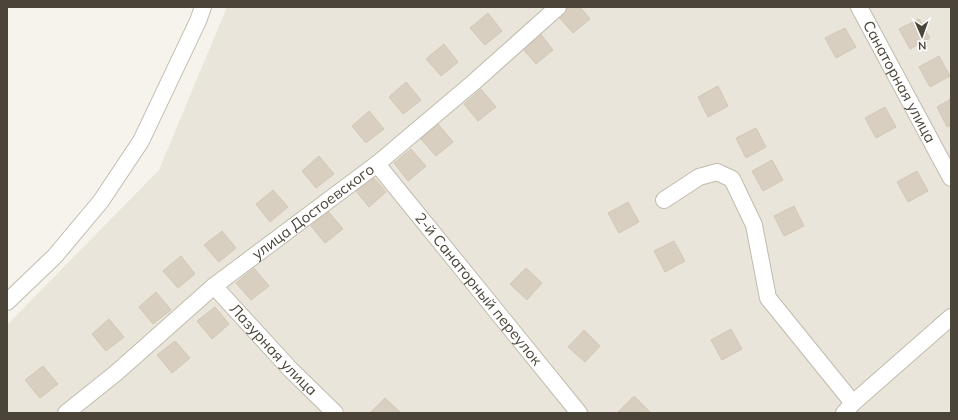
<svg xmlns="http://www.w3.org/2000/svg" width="958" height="420" font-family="Mulish,sans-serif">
  <rect width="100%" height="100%" fill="#f6f3ec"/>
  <path fill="#eae5da" d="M227,7H951V413H7V325L159,170Z"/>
  <path fill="#d8cfc1" stroke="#d3c7b4" d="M569,7H580L590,19L573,33L558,16Z
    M488,13L502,31L485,45L470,28Z
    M919,19L930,38L910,49L899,29Z
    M845,28L856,47L836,58L825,38Z
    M539,32L553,50L536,64L521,47Z
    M444,44L458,62L441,76L426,59Z
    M939,56L950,76L930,87L919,67Z
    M406,82L421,100L403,114L389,97Z
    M718,86L728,106L708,117L698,97Z
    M481,89L496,107L478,121L464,104Z
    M951,99V125L947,127L937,107Z
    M885,107L896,127L876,138L865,118Z
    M369,111L384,129L366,143L352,126Z
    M438,124L453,142L436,156L421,139Z
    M756,128L766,147L746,158L736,138Z
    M411,149L426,166L408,181L394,163Z
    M319,156L334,174L316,188L302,171Z
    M772,160L783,180L763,191L752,171Z
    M917,171L928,191L908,202L897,182Z
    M371,175L386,192L369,207L354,189Z
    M273,190L288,207L270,222L256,204Z
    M628,202L639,222L619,233L608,213Z
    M794,206L804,226L784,236L774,216Z
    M328,211L343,229L325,243L311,226Z
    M222,231L236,248L219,262L204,245Z
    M674,241L685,261L665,272L654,251Z
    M181,256L195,274L178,288L163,271Z
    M254,268L269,286L251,300L236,283Z
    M526,268L542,283L527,300L510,284Z
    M156,292L171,310L153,324L139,307Z
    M215,307L229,324L212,339L197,321Z
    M109,319L124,337L106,351L92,334Z
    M731,329L742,349L722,360L711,340Z
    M584,330L600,346L585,362L568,347Z
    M175,341L190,358L172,373L157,355Z
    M43,366L58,384L40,398L25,380Z
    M634,396L650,412L649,413L618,412Z
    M385,398L401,413H370Z"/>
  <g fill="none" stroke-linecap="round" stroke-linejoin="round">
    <g stroke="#c2bbae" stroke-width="18">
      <g id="minor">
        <path id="s1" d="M859,7L951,178"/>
        <path id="s2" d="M377,164L579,413"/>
        <path d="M664,200L699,177L717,172L732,179L754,225L768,298L853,403"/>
        <path id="s3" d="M214,286L290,369L335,413"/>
        <path d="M7,302L55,256L101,201L141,141L198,21L203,7"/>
        <path id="s4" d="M66,413L116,373L214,286L377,164L474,82L558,7"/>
        <path d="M844,413L853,403L951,317"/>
      </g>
    </g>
    <use href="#minor" stroke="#fff" stroke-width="16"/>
  </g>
  <g text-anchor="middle" stroke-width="4" stroke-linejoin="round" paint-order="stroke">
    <g font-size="15" fill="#4b4439" stroke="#fff">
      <text dy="5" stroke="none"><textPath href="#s1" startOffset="85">Санаторная улица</textPath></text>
      <text dy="5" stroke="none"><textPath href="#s4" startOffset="319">улица Достоевского</textPath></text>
      <text dy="5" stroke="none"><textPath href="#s2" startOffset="161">2-й Санаторный переулок</textPath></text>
      <text dy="5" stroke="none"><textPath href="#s3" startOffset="87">Лазурная улица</textPath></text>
    </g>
  </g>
  <rect width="958" height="420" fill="none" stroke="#4b4439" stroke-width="16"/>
  <g transform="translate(922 36) rotate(178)" stroke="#ffffff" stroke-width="3" paint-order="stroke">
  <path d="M0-3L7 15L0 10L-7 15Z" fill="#4b4439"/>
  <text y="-6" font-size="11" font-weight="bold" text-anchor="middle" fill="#4b4439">N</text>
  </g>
</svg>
